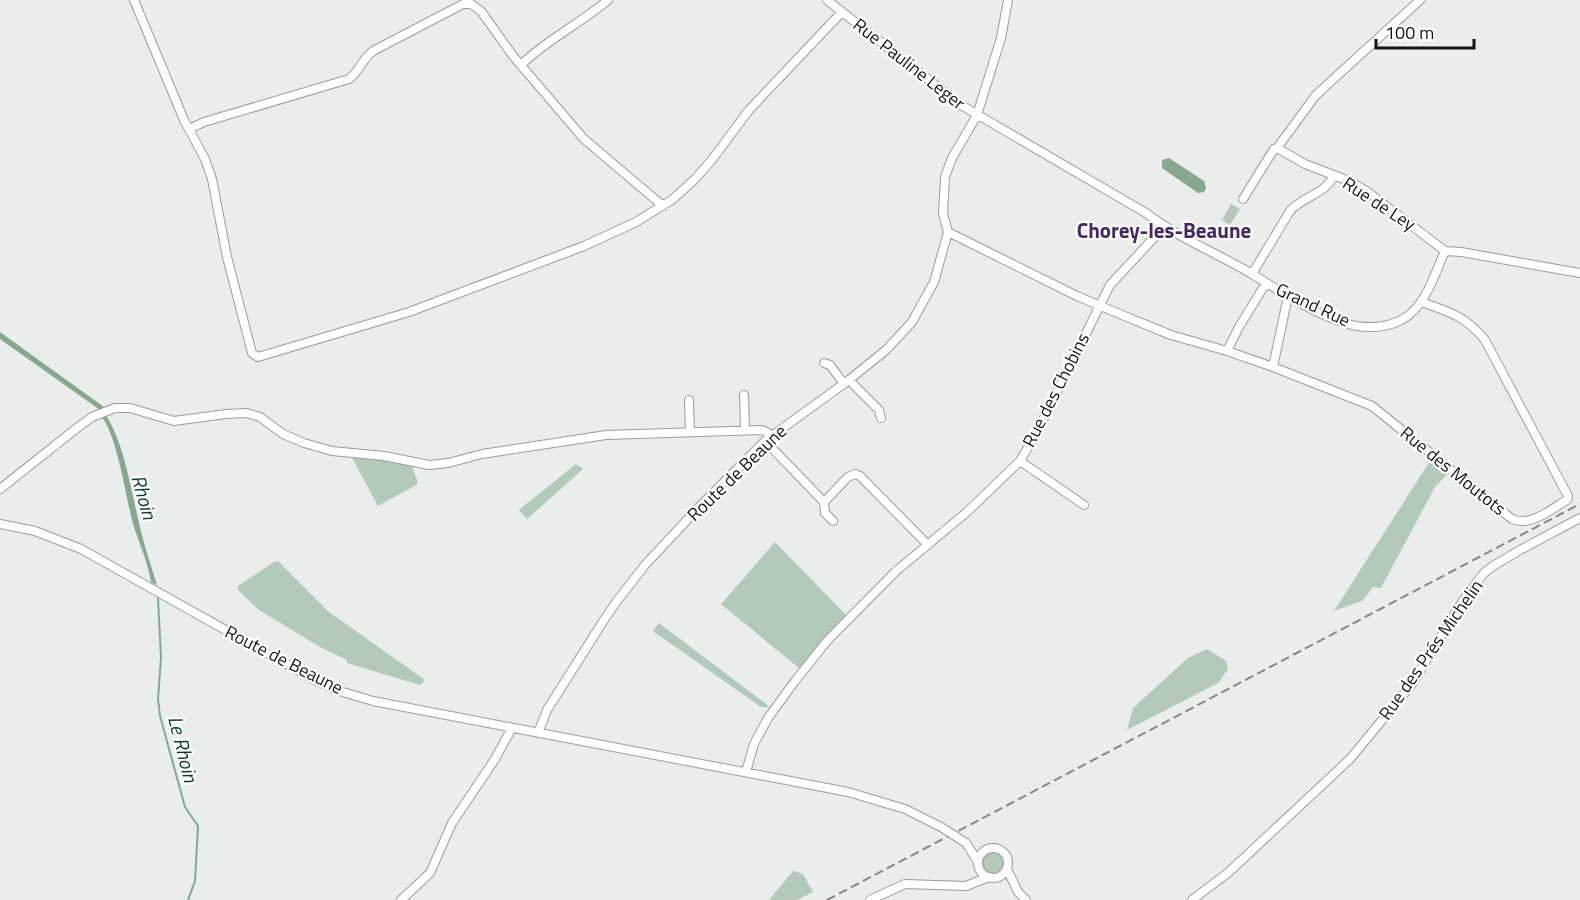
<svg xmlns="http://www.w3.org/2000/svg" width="1580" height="900" font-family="'Titillium Web',sans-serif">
  <rect width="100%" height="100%" fill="#eaeeeb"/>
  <path fill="#b3c9b9" d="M1231,204L1240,209L1230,225L1222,220Z
    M350,454L412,465L418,484L378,506Z
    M1432,458L1449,472L1435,487L1381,588L1373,587L1362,601L1334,611Z
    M576,464L583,469L527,519L519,510Z
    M775,542L847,616L799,668L721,604Z
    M278,561L329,612L425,680L420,685L347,663V660L320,647L259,610L238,590V586L274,562Z
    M659,623L770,707H761L653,631Z
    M1207,649L1226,661L1228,669L1218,683L1127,730L1133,708L1188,658Z
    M982 862a11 11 0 1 1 22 0a11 11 0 1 1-22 0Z
    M793,871L803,874L813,892L797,900H769Z"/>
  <path fill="#89a690" d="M1169,158L1204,181L1206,188L1204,192L1198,193L1162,168V160Z
    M0,332L104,407L100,410L0,339Z
    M105,414C126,445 132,498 142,535C146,552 152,568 157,585L151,582C148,562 139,543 133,524C126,498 117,434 101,416Z"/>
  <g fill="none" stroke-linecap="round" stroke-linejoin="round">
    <path stroke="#89a690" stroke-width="2" d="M158,598L161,658L158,699L160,716L185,807L198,826L195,881L188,900"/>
    <g stroke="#999d9a" stroke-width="10">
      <path id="minor" d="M134,0L184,120L205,159L212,179L227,257L252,353L258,357L409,312L584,246L636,222L673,199L695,179L711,161L749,110L842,12
        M827,0L961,105L1146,213C1178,238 1217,253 1252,274C1282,292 1312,313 1345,323C1363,329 1386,329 1403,319C1426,306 1435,273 1445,251
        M522,64C548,39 581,23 608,0
        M189,129L204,122L349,79C360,71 362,59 373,51L463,4H471L481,11L513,56L584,139L663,206
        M1277,148L1305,164L1349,181L1365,190L1445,251
        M1243,199L1274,149L1277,148L1316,95L1420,0
        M948,232L1077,296L1122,315L1171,335L1227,351L1273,367L1372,406L1512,519C1531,527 1551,509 1567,500L1568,496L1485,340C1465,316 1450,312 1421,302
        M948,232L943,214L945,177L952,158L977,115L1001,38L1008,0
        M1445,251L1461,252L1580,273
        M1252,274L1290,211C1303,196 1325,195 1334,175
        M1227,351L1239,327L1266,283
        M824,363L830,365L844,384
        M1273,367L1288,296
        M849,380L879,410L881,418
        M744,395L745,430
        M689,400L690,432
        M765,441L824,502L848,477L855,474L860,476L928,545
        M1020,461L1084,505
        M0,489L77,428L92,417L115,408H130L174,421L226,414L247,413L260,417L283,434L304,443L332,451L384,456L429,465L448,463L482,454L606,435L762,430L772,435
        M824,502L825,513L833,521
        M0,524L35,531L81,549L313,679L336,690L373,701L848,792L905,809L941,827
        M538,733L547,710L604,620L617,601L645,565L701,505L765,441L849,380L886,350L912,322L934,282L948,232
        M746,772L754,744L768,718L795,681L827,641L895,572L967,512L1020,461L1037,432L1110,285L1164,227
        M966,843L978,862
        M978 863a15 15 0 1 1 30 0a15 15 0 1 1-30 0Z
        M1007,869L1018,892L1026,900
        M401,900L430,873L452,823L495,759L512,728
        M870,900L905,884L966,886L989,877
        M1192,900L1229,872L1350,759L1412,684L1462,602L1484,573L1493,566L1520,550L1580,518"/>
    </g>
    <use href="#minor" stroke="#fff" stroke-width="8"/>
    <path stroke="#868886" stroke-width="2" stroke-dasharray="9 4.5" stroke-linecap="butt" d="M827,900L1580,504"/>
    <g stroke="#999d9a" stroke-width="10" stroke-linecap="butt">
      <path id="minor-bridge" d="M941,827L966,843"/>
    </g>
    <use href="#minor-bridge" stroke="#fff" stroke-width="8"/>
  </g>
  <g text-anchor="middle" stroke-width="4.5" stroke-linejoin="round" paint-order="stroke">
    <g font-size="18" fill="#131413" stroke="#fff">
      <text transform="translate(909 64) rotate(38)" y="6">Rue Pauline Leger</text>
      <text transform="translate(1379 204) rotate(33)" y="6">Rue de Ley</text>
      <text transform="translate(1313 305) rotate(25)" y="6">Grand Rue</text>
      <text transform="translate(1056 390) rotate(-63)" y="6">Rue des Chobins</text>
      <text transform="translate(1453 471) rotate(39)" y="6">Rue des Moutots</text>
      <text transform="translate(737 473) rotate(-44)" y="6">Route de Beaune</text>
      <text transform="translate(1431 650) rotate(-55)" y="6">Rue des Prés Michelin</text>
      <text transform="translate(284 660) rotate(27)" y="6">Route de Beaune</text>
    </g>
    <g font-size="20" font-style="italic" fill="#0b3e21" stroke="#fff">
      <text transform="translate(144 497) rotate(74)" y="7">Rhoin</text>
      <text transform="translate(183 749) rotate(76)" y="7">Le Rhoin</text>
    </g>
    <g font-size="21" font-weight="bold" fill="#432862" stroke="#fff">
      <text x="1164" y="238">Chorey-les-Beaune</text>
    </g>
  </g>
  <path d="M1376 39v9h98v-9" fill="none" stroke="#131413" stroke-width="3"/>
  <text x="1385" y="39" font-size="18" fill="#131413" stroke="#ffffff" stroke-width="4.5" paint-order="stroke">100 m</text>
</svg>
